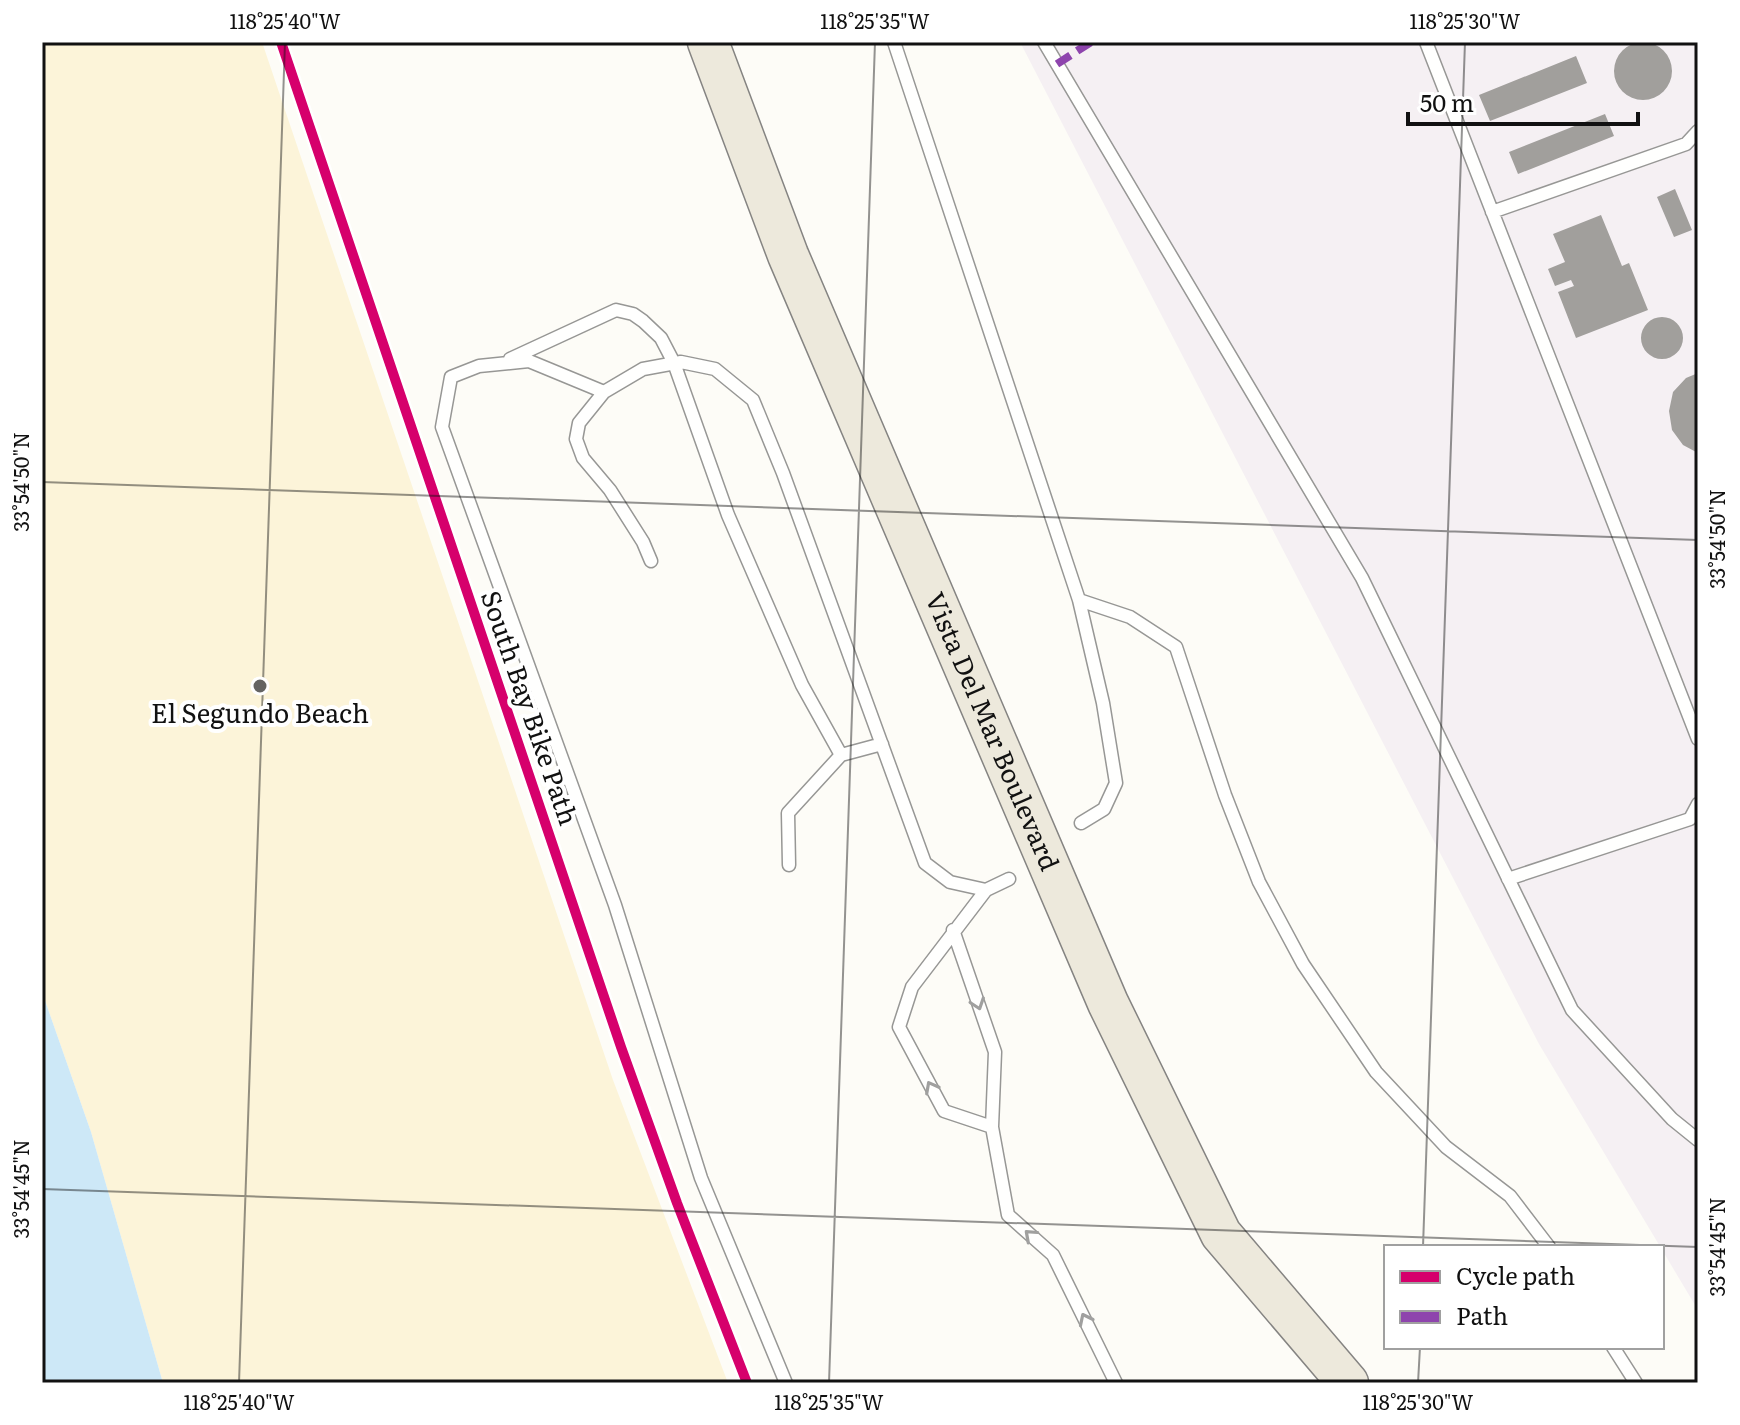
<svg xmlns="http://www.w3.org/2000/svg" width="1740" height="1425" font-family="Literata,serif">
  <rect width="100%" height="100%" fill="#fdfcf7"/>
  <path fill="#f5f0f3" d="M1020,42H1698V1310L1539,1044Z"/>
  <path fill="#fcf4d9" d="M42,42H262L613,1080L728,1383H163L91,1132L42,992Z"/>
  <path fill="#cde8f7" d="M42,992L91,1132L163,1383H42Z"/>
  <path fill="#a19f9c" d="M1614 71a29 29 0 1 1 58 0a29 29 0 1 1-58 0Z
    M1576,56L1587,83L1490,121L1479,95Z
    M1605,114L1614,136L1518,174L1509,152Z
    M1675,189L1692,230L1674,237L1657,197Z
    M1601,215L1622,266L1629,263L1648,310L1576,338L1558,292L1574,286L1571,280L1555,286L1548,269L1565,262L1553,234Z
    M1641 338a21 21 0 1 1 42 0a21 21 0 1 1-42 0Z
    M1698,373V453L1683,445L1672,430L1669,411L1673,392L1686,378Z"/>
  <g fill="none" stroke-linecap="round" stroke-linejoin="round">
    <g stroke="#979795" stroke-width="15">
      <path id="service" d="M894,42L1079,600L1130,617L1176,647L1225,795L1259,882L1303,964L1376,1072L1446,1147L1510,1196L1549,1247
        M1044,42L1362,578L1572,1010L1672,1119L1698,1140
        M1426,42L1698,739
        M1492,212L1686,144L1698,131
        M510,359L616,310L633,314L643,321L661,338L674,363L728,515L802,685L841,755L788,813L789,865
        M604,392L529,361L479,366L451,377L442,427L615,905L701,1178L786,1383
        M651,561L643,542L610,490L583,458L576,439L579,423L604,392L643,369L681,362L715,369L753,400L783,473L925,863L950,882L986,890L1009,879
        M1079,600L1103,703L1116,783L1104,809L1081,823
        M841,755L882,744
        M1508,879L1690,819L1698,804
        M986,890L912,987L899,1027L944,1111L992,1127
        M953,930L995,1052L992,1127L1008,1215L1053,1255L1116,1383
        M1613,1347L1636,1383"/>
    </g>
    <g stroke="#858482" stroke-width="43">
      <g id="primary">
        <path id="s1" d="M708,42L788,255L1108,1003L1221,1234L1348,1383"/>
      </g>
    </g>
    <use href="#service" stroke="#fffffe" stroke-width="12"/>
    <use href="#primary" stroke="#ede9dc" stroke-width="40"/>
    <path stroke="#8e44ad" stroke-width="8" stroke-dasharray="16 8" stroke-linecap="butt" d="M1057,64L1091,42"/>
    <g stroke="#fff" stroke-width="15">
      <path id="cycleway" d="M281,42L621,1047L677,1203L747,1383"/>
    </g>
    <use href="#cycleway" stroke="#d6006c" stroke-width="10"/>
  </g>
  <defs><path id="oneway-chevron" d="M-2-3.5L2.5 0L-2 3.5" fill="none" stroke-width="1.6" stroke-linecap="round" stroke-linejoin="round" transform="scale(2)"/></defs>
  <g stroke="#a0a09f">
    <use href="#oneway-chevron" transform="translate(978 1004) rotate(71)"/>
    <use href="#oneway-chevron" transform="translate(931 1087) rotate(-118)"/>
    <use href="#oneway-chevron" transform="translate(1030 1235) rotate(-138)"/>
    <use href="#oneway-chevron" transform="translate(1085 1319) rotate(-116)"/>
  </g>
  <path fill="none" stroke="#111" stroke-width="2" stroke-opacity="0.45" d="M42,482L1698,540M42,1189L1698,1247M1423,1247L1465,42M239,1383L285,42M829,1383L875,42M1418,1383L1420,1347"/>
  <circle fill="#646362" stroke="#fff" stroke-width="3" cx="260" cy="686" r="8"/>
  <g text-anchor="middle" stroke-width="8" stroke-linejoin="round" paint-order="stroke">
    <g font-size="26" fill="#111" stroke="#fff">
      <text transform="translate(529 708) rotate(71)" y="9">South Bay Bike Path</text>
      <text dy="9" stroke="none"><textPath href="#s1" startOffset="746">Vista Del Mar Boulevard</textPath></text>
    </g>
    <g font-size="26" fill="#111" stroke="#fff">
      <text x="260" y="723">El Segundo Beach</text>
    </g>
  </g>
  <rect width="1740" height="1425" fill="none" stroke="#ffffff" stroke-width="88"/>
  <rect x="1384" y="1245" width="280" height="104" fill="#ffffff" stroke="#a0a0a0" stroke-width="2"/>
  <rect x="1400" y="1271" width="40" height="12" fill="#d6006c" stroke="#a0a0a0" stroke-width="2"/>
  <text x="1456" y="1285" font-size="24" fill="#111111">Cycle path</text>
  <rect x="1400" y="1311" width="40" height="12" fill="#8e44ad" stroke="#a0a0a0" stroke-width="2"/>
  <text x="1456" y="1325" font-size="24" fill="#111111">Path</text>
  <path d="M1408 112v12h230v-12" fill="none" stroke="#111111" stroke-width="4"/>
  <text x="1420" y="112" font-size="24" fill="#111111" stroke="#ffffff" stroke-width="6" paint-order="stroke">50 m</text>
  <rect x="44" y="44" width="1652" height="1337" fill="none" stroke="#111" stroke-width="3"/>
  <g font-size="20" text-anchor="middle" fill="#111">
    <text x="285" y="29">118°25'40"W</text>
    <text x="875" y="29">118°25'35"W</text>
    <text x="1465" y="29">118°25'30"W</text>
    <text transform="translate(22 482) rotate(-90)" y="7">33°54'50"N</text>
    <text transform="translate(1718 539) rotate(-90)" y="7">33°54'50"N</text>
    <text transform="translate(22 1189) rotate(-90)" y="7">33°54'45"N</text>
    <text transform="translate(1718 1247) rotate(-90)" y="7">33°54'45"N</text>
    <text x="239" y="1410">118°25'40"W</text>
    <text x="829" y="1410">118°25'35"W</text>
    <text x="1418" y="1410">118°25'30"W</text>
  </g>
</svg>
